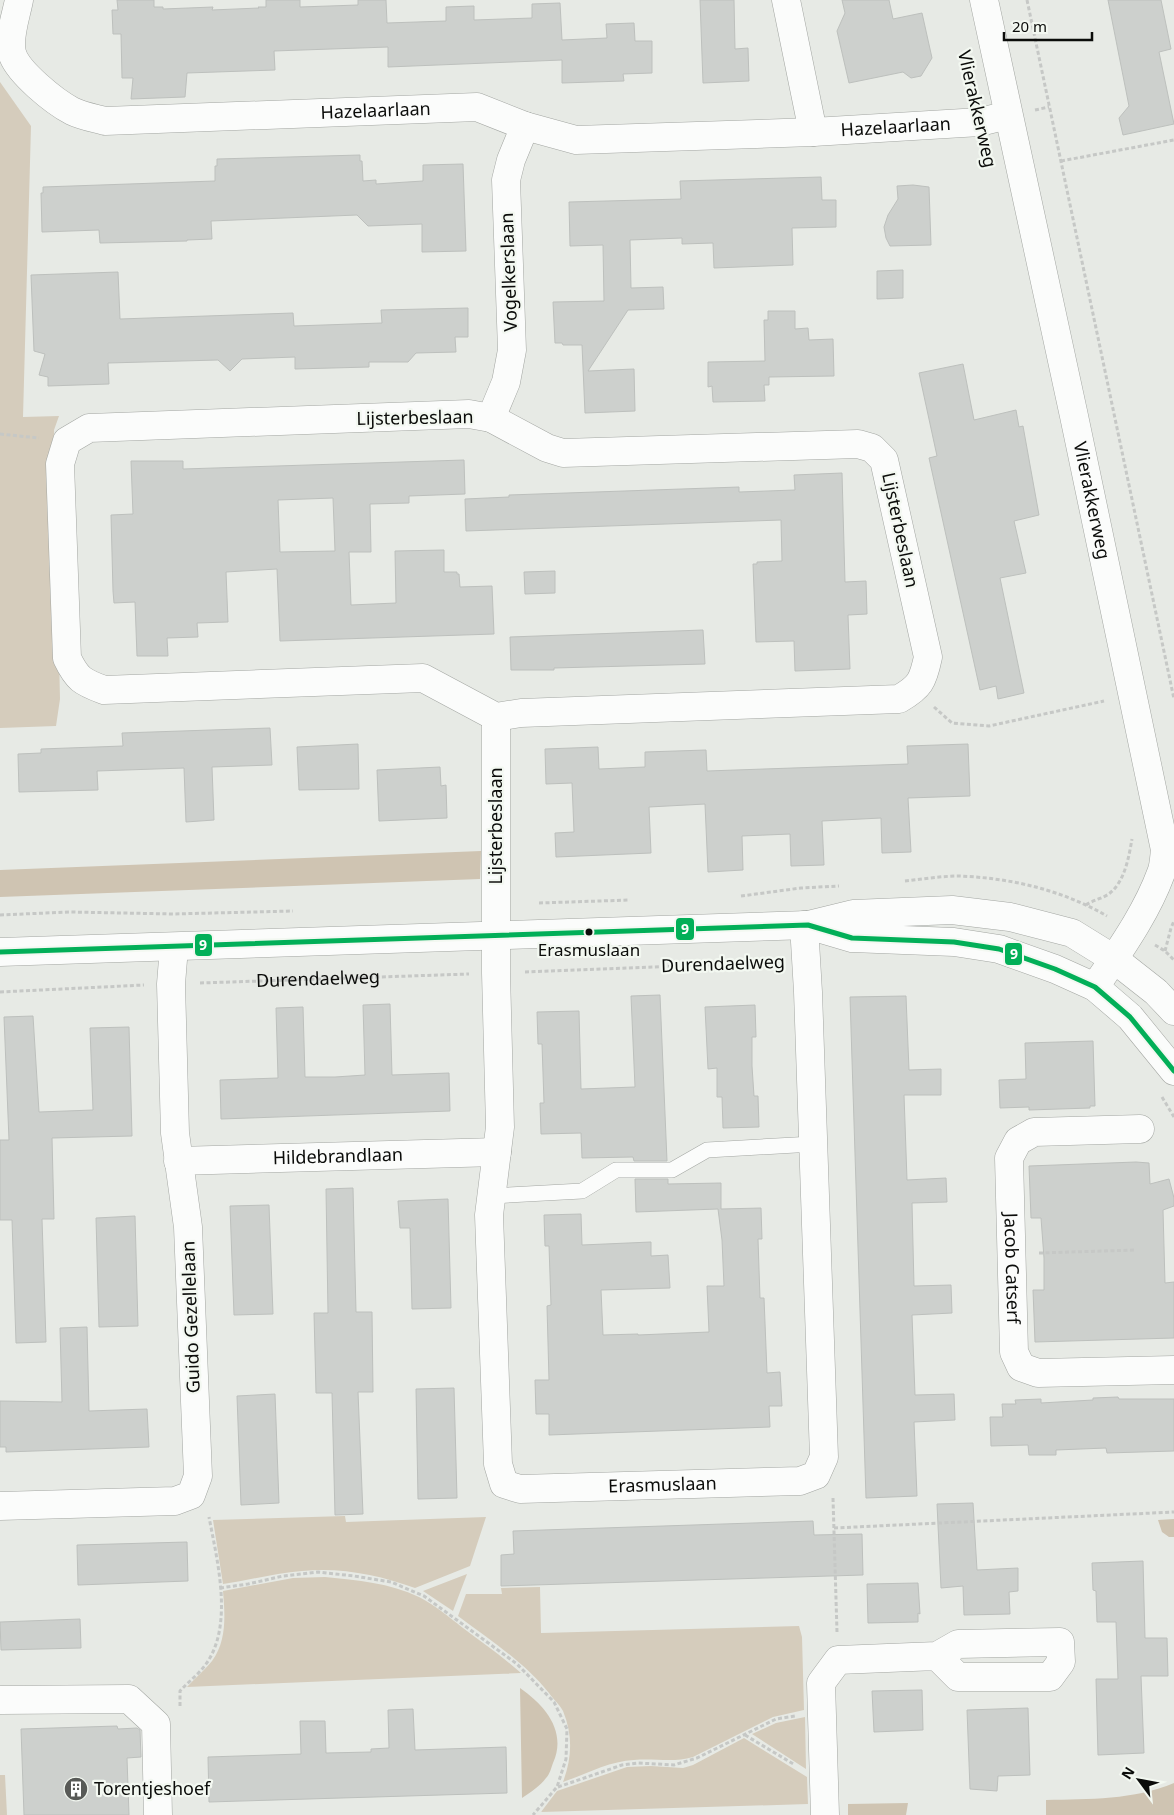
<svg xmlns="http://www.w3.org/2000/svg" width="1174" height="1815" font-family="'Noto Sans',sans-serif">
  <rect width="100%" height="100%" fill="#e7eae5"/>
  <path fill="#d5ccbc" d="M0,82L31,126L23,417L59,416L54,430L60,699L56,726L0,728Z
    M345,1516L346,1522L486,1517L470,1566L415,1588C379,1575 341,1567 302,1571C276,1573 250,1580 223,1584L213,1520Z
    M467,1574L453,1611L423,1591Z
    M325,1577C357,1580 390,1583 419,1597C435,1605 449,1617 463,1628C483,1643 503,1657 521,1673L187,1687C195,1678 205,1670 212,1661C227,1641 225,1615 223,1591L293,1578Z
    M540,1587L541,1633L799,1626L802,1637L804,1710L773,1717L693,1757C673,1763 655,1758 634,1760C610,1761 586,1774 563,1782C572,1758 573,1735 563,1711C560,1705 553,1699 549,1693C524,1662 490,1640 458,1616L466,1594H502L501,1588Z
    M805,1717L806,1769L752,1734L776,1723Z
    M744,1738L807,1777L808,1804L541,1812L557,1791L627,1767L651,1766L683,1768L693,1765Z
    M0,1775H5L7,1815H0Z"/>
  <path fill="#cfc4b2" d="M481,851L480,879L0,897V870Z
    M1174,1519V1537H1169L1162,1532L1158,1520Z
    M520,1688C546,1706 567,1732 553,1763C551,1768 550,1774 546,1778C540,1786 531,1792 522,1798Z
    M1174,1783V1815H1046V1800C1089,1799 1134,1800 1174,1783Z
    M908,1803L906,1815H848V1804Z"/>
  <path fill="#cdd0cd" stroke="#bdc0bd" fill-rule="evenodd" d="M117,0H154V7H163V9L213,7L212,10L259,8L258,7H266V0H300V7L358,5V0H386L387,23L446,21V7L474,6V20L532,18V4L560,3L562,40L607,38L606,24L634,23L635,41H652V73L623,74L624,81L562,83V60L388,67V47L274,51L275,70L187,73L185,97L131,99L133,78H122L121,34H113L112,10H118Z
    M700,0H734L735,49L748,48L749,81L703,83Z
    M842,0H889L893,19L922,13L932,58L921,76L911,78L903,72L849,83L837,31L845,13Z
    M1108,0H1161L1171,49L1159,52L1174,124L1123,135L1119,118L1129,106Z
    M360,155V161H362L363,181L376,180V184L423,181V165L463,164L466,251L422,252V224L368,226L357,215L211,221L212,239L187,240V241L100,243L99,230L42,232L41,193H43V187L215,181V166H217V159Z
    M821,177L822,200H836V227L792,228L793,265L714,268L713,243L682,244V238L630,240L631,288L663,287L664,309L628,310L588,371L634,369L635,411L585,413L582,345H563L562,343H555L553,302L604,301L603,245L570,246L569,202L681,199L680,181Z
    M913,185L929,187L931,245L890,246L886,238L884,227L888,215L898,199L897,186Z
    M903,270V298L877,299V271Z
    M118,272L120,319L293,313L294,326L382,323L381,310L468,308V337H455L456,352L416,353L408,362H369V367L295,369V357L242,359L230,371L218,360L108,363L109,384L48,386V377L39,375L45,354L34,351L31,275Z
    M768,311H795V329L808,328L809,340L833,339L834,376L769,377V385H764L765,401L713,402L712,386L708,387V362L765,361L764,320H768Z
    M963,364L974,420L1016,410L1019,427L1023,426L1039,515L1014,521L1026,573L1000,578L1024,693L998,699L996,686L980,690L929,458L937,456L919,373Z
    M464,460L465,494L409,496V503L370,504L371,552H349L351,605L396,603L395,551L444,550V572H457V574H459L460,587L492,586L494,634L280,641L277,569L226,572L228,622L197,623L198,637L167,638L168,656H137L135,602L114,603L113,591L111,515L133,514L131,461H183V469ZM333,498L335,551L280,552L278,500Z
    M842,473L845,582L866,581L867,614L848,615L850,669L795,671L794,641L756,642L753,564H757V562L782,561L781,520L466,531L465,499L509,497V495L739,487V492L795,490L794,475Z
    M555,571V593L525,594L524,572Z
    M703,630L705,664L554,668V670H511L510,637Z
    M270,728L272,765L212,767L214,820L186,822L184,768L97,771L98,790L19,792L18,754L41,753V749L123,746L122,733Z
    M358,744L359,789L299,790L297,747Z
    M968,744L970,796L908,798L911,852L882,853L881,818L822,821L824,865L791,866L790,834L742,836L743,870L708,872L705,804L649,807L651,853L556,857L555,833L574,832L572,783L546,784L545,749L598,747L599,769L645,767V752L706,750L707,771L908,764L907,746Z
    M440,767L441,786L446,785L447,818L379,821L377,770Z
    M660,995L667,1161H634L633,1157L582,1158L581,1133L541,1134L540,1103H544L543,1073L542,1044H538L537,1012L579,1011L581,1089L635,1087L631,996Z
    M906,996L909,1070L941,1069V1095H904L907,1180L946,1178L947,1202L912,1203L914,1286L951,1285L952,1313L912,1315L915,1395L954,1394L955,1420L914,1422L917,1496L866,1498L850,997Z
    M390,1004L392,1075L449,1073L450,1111L221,1119L220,1080L278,1078L276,1008L303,1007L305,1077H335L365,1075L363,1005Z
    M755,1005L756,1037H752V1066L754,1096H758L759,1127L723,1128L722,1097H717V1068L708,1069L705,1007Z
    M33,1016L39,1112L93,1110L90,1028L129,1027L132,1136L52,1138L54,1219H42L46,1342L16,1343L12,1220H0V1140H9L4,1017Z
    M1093,1041L1095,1106H1090V1108L1029,1110V1107L1000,1108L999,1080L1026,1079L1025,1043Z
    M1136,1162L1149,1163L1150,1184L1169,1179L1174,1198V1206L1163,1210L1165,1283L1174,1282V1338L1035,1342L1033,1290H1044V1258L1041,1218H1031L1029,1166Z
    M635,1179H668V1184L721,1183V1209L761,1208L762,1239H758L759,1269L760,1298H764L767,1373L780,1372L782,1406H769L770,1427L549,1435V1414H536L535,1380H549L547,1306L551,1305L550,1275L549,1246H545L544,1215L581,1214L582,1245L651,1242V1256L668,1255L670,1288L601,1290L603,1335L638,1334V1335L709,1332L707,1286H724L722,1240L718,1209L636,1212Z
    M353,1188L356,1312H372L373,1392H358L363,1514L335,1515L332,1393H316L314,1313H328L326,1189Z
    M448,1199L451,1308L412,1309L410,1228H400L398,1201Z
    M269,1205L273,1314L234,1315L230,1206Z
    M135,1216L138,1326L99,1327L96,1218Z
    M87,1327L89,1411L147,1409L149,1447L6,1452V1447H0V1401L62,1402L60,1328Z
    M454,1388L457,1498L418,1499L416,1389Z
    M275,1394L279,1503L241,1505L237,1396Z
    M1118,1397L1119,1399H1174V1451L1107,1453L1106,1448L1056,1450V1455H1029L1028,1445L991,1446L990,1417H1003L1002,1404H1016L1015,1400L1041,1399V1403L1093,1400V1398Z
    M973,1503L977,1570L1018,1568V1591L1009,1592L1010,1614L964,1615L963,1586L941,1588L937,1504Z
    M813,1521L814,1535L862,1534L863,1575L501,1586V1555L514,1554L513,1531Z
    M187,1542L188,1581L78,1585L77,1545Z
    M1143,1561L1145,1638H1167L1168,1676H1141L1144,1753L1098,1755L1096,1679H1118L1116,1622H1097L1096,1591L1093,1590L1092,1563Z
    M918,1583L920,1614L918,1613V1622L868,1623L867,1584Z
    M80,1619L81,1648L1,1650L0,1622Z
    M922,1690L923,1730L874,1732L872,1691Z
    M1028,1708L1030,1775L998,1776L997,1791L970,1789L967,1710Z
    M413,1709L415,1750L506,1747L507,1793L209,1802L208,1757L301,1754L300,1721H325L326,1753L371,1752V1749L389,1748L388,1710Z
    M117,1726L118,1729L137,1728L140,1730L141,1757L127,1758L129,1815H24L21,1729Z"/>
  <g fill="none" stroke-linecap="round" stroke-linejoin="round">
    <g stroke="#a3a6a2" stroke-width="16">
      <path id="lane" d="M492,1196L582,1191L616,1170H672L707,1150L813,1144"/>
    </g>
    <g stroke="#a3a6a2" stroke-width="29">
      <g id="street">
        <path id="s2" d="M19,0C16,16 8,37 12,53C17,72 55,102 72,111C82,116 94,118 105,121L477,107L525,126L576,140L813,132L980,122L1008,115"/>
        <path d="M786,0L813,132"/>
        <path id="s3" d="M984,0L1074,416L1165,850C1164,857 1164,866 1161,873C1146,914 1119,951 1095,987"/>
        <path d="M469,414L491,418L547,448L563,453L858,444L872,448L884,460L928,657C923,681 920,687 899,699L521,713L496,717L423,678L104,690C82,682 77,679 67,658L60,464L67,441L89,428Z"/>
        <path d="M491,418L506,382L512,350L506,180L511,160L525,126"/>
        <path id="s4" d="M496,717V973L500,1127L489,1215L498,1464L504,1484L520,1489L800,1481L816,1475L824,1457L808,992L804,925"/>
        <path d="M808,925L853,914L952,910L1010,917L1072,933L1114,959L1156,992L1174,1011"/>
        <path d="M0,952L808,925L852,938L954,942L999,949L1055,969L1095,987L1130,1017L1174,1071"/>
        <path id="s5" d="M1140,1129L1034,1132L1018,1141L1009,1158L1014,1352L1021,1367L1038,1373L1174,1370"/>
        <path id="s6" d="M178,1161L497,1152"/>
        <path d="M0,1506L175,1501L191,1495L198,1476L188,1227L175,1133L171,984L174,947"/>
        <path d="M0,1700L129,1699L156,1724L158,1815"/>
        <path d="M825,1815L821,1683L838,1660L937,1656L958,1644L1060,1642L1061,1662L1050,1677H958L937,1656"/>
      </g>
    </g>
    <g stroke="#c6c8c6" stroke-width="3" stroke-dasharray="4 2.5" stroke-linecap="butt">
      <path d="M1027,0L1174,699"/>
      <path d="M1035,110L1049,107"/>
      <path d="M1061,161L1174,140"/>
      <path d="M0,434L39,438"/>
      <path d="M934,707L952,723L989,726L1104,701"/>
      <path d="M905,881C923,879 942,876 959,876C1011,878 1062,890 1107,916"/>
      <path d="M741,896L801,888L839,886"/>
      <path d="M539,903L630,900"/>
      <path d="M1086,905C1093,900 1104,898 1110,893C1125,881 1129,856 1132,839"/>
      <path d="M0,915L69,912L173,914L293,911"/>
      <path d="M1155,945L1165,951L1174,960"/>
      <path d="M1165,951L1171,928L1174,921"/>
      <path d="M525,972L779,962"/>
      <path id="s1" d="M200,983L469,974"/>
      <path d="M0,992L144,985"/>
      <path d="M1162,1097L1174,1117"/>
      <path d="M1039,1253L1136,1250"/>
      <path d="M833,1498L837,1632"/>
      <path d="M834,1528L1174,1512"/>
      <path d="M220,1588L248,1584L283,1576L318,1572L354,1576L391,1582L424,1596L517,1664L554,1702L567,1729L566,1759L557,1787L533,1815"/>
      <path d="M180,1706V1691C188,1682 199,1674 206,1664C234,1625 217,1560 209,1517"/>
      <path d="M745,1735L795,1765"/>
      <path d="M558,1787L622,1765L638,1763L674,1765L697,1758L776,1719L795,1716"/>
    </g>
    <use href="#lane" stroke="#fbfcfb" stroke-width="15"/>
    <use href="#street" stroke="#fbfcfb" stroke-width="28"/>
    <g stroke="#f3f8f1" stroke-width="9">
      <path id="bus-1" d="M0,952L808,925L852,938L954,942L999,949L1055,969L1095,987L1130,1017L1174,1071"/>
    </g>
    <use href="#bus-1" stroke="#02af58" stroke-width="5"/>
  </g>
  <defs>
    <g id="building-disc" transform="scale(1.25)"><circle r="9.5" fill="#585a57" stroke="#f3f8f1"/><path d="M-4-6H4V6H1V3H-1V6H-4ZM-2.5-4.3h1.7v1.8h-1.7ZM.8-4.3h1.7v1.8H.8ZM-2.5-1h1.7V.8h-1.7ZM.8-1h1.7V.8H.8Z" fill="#fff"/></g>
  </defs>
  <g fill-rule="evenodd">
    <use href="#building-disc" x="76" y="1789"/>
  </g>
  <circle fill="#0b0c0a" stroke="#f3f8f1" stroke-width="2" cx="589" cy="932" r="4.5"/>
  <g text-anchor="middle" stroke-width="4.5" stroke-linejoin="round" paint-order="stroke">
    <g font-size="17" fill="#0b0c0a" stroke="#f3f8f1">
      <text x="589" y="956">Erasmuslaan</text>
    </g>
    <g font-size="18" fill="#0b0c0a" stroke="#f3f8f1">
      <text transform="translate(977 109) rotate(77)" y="6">Vlierakkerweg</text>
      <text dy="6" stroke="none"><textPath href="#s2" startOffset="444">Hazelaarlaan</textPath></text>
      <text dy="6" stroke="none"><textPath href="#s2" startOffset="970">Hazelaarlaan</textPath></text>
      <text transform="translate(509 272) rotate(-92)" y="6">Vogelkerslaan</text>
      <text transform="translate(415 418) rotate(-1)" y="6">Lijsterbeslaan</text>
      <text dy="6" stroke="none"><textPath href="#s3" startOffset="512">Vlierakkerweg</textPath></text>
      <text transform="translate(900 530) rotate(78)" y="6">Lijsterbeslaan</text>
      <text transform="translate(496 826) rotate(-90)" y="6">Lijsterbeslaan</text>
      <text transform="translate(723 964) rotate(-2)" y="6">Durendaelweg</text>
      <text dy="6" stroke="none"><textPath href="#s1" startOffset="118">Durendaelweg</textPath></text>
      <text dy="6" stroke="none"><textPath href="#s6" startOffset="160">Hildebrandlaan</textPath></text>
      <text dy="6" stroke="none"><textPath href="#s5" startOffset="254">Jacob Catserf</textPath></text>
      <text transform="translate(191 1317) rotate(-92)" y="6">Guido Gezellelaan</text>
      <text dy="6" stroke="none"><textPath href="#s4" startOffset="928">Erasmuslaan</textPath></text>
    </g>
    <g font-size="18" fill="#0b0c0a" stroke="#f3f8f1" text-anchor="start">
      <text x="94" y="1795">Torentjeshoef</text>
    </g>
  </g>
  <g stroke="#f3f8f1" stroke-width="2">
    <rect x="675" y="917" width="20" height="24" rx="5" fill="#02af58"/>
    <rect x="194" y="933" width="19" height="24" rx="5" fill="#02af58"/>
    <rect x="1004" y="942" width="19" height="24" rx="5" fill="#02af58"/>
  </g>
  <g font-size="14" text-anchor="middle" font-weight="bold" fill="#fff">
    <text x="685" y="934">9</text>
    <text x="203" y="950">9</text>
    <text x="1014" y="959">9</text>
  </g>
  <g transform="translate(1139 1780) rotate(302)" stroke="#f3f8f1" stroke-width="4" paint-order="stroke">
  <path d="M0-4L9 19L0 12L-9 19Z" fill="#0b0c0a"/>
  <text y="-8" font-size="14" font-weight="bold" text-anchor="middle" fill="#0b0c0a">N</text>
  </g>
  <path d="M1004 32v8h88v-8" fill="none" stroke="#0b0c0a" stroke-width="2.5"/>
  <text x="1012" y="32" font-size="15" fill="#0b0c0a" stroke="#f3f8f1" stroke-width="4" paint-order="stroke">20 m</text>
</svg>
